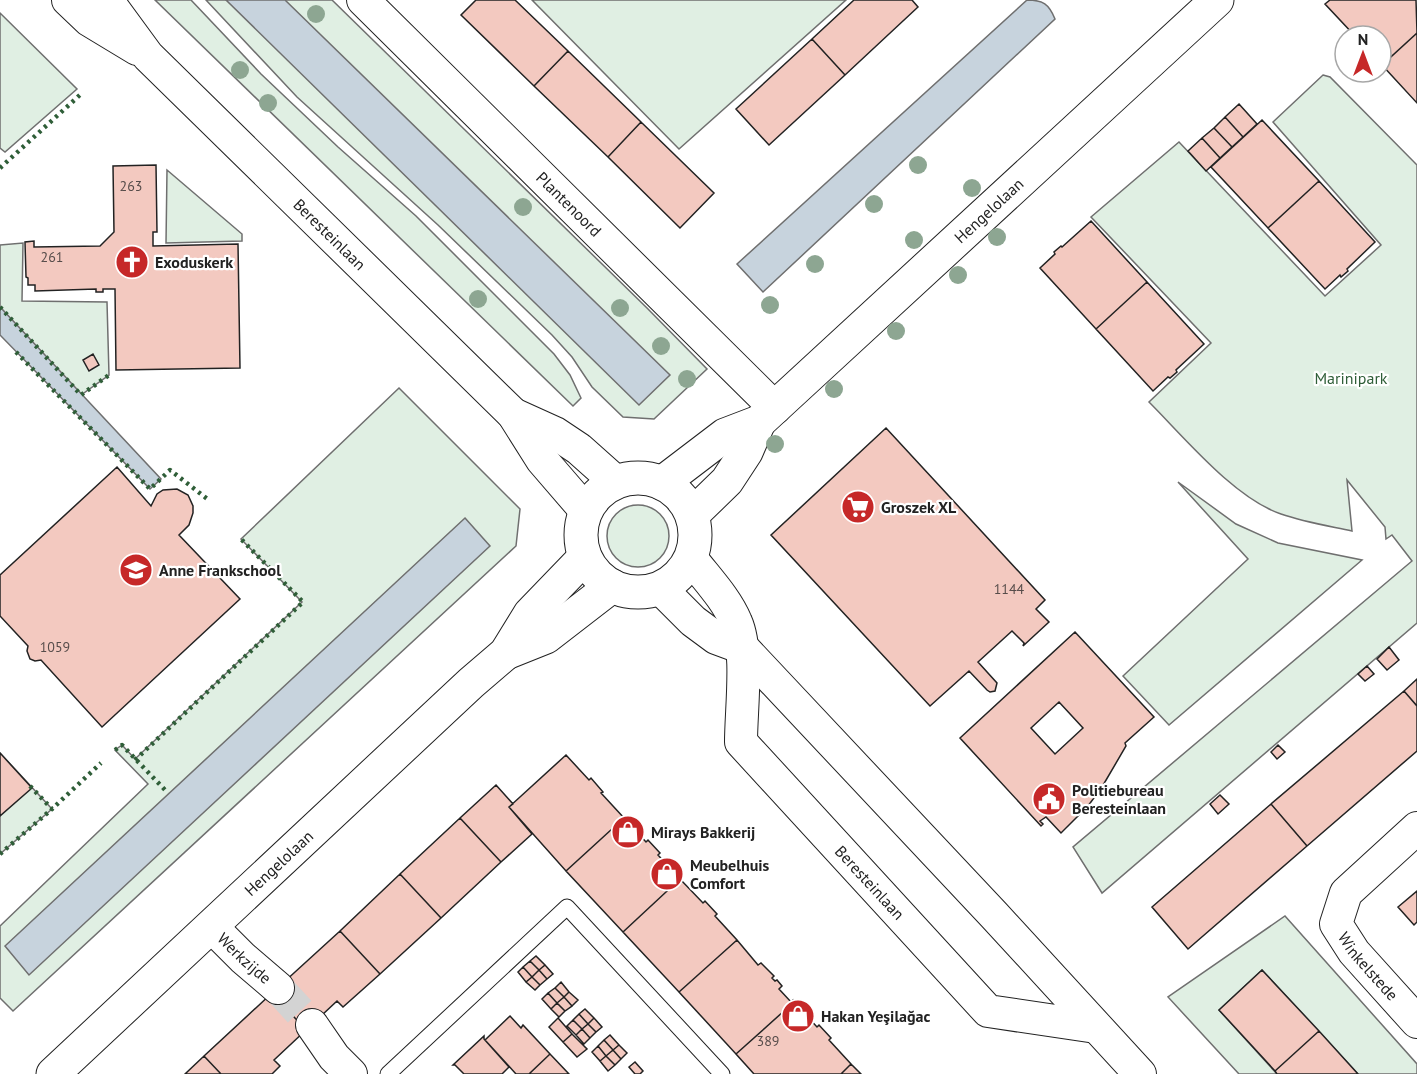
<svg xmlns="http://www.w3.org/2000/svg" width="1417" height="1074" font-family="'PT Sans',sans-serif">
  <rect width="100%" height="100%" fill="#fff"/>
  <path fill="#e0efe3" stroke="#6f6f6f" stroke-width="1.5" d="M155,0H191L261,74L338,147L416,216L554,354L570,375L581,398L573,406Z
    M206,0H332L647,308L707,369L654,419L623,417L592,387L572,357L552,335L438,225L297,97Z
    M532,0H846L679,149Z
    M0,13L77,89L5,152L0,148Z
    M1323,75L1330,77L1417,165V623L1102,893L1073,847L1412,561L1392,535L1386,539L1385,527L1347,480L1352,531C1329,526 1304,522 1281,514C1234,498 1184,437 1149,402L1211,343L1091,217L1179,142L1325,296L1381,245L1273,122Z
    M167,170L242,234V241L166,243Z
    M23,243L22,301L107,302L109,375L81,395L0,307V245Z
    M399,388L520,509L516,546L13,1011L0,998V926L148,784L115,750L122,745L135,759L302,602L241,539Z
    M1178,482L1236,524L1278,543L1362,560L1169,725L1123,676L1248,559Z
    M607 536a31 31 0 1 1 62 0a31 31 0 1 1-62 0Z
    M0,753L52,809L0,854Z
    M1285,916L1417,1064V1074H1358L1262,970L1219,1010L1277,1074H1239L1168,997Z"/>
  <path fill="#c7d3dd" stroke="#6f6f6f" stroke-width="1.5" d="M226,0H285L670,375L639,405Z
    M1027,0C1043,0 1049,4 1055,19L763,292L737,264Z
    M0,307L161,479L150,489L0,335Z
    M465,518L490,546L29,975L5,946Z"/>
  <path fill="#f3c9c0" stroke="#222" stroke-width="1.5" fill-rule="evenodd" d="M476,0H515L568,51L534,86L461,15Z
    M854,0H912L918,7L845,75L812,39Z
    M1330,0H1416L1417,33L1382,65L1381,36H1355L1325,4Z
    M1417,33V103L1382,65Z
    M812,39L845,75L769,145L736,109Z
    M568,51L641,122L608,157L534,86Z
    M1239,104L1257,124L1243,137L1225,117Z
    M1225,117L1243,137L1232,147L1214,128Z
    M1262,120L1319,181L1268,228L1211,167Z
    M641,122L714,193L680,228L608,157Z
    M1214,128L1232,147L1220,158L1202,138Z
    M1202,138L1220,158L1206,171L1188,151Z
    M156,165L157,232H153V246L238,244L240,368L116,370L115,289H103V292H96V289L35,291V285H28V278L26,277L25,242L34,241V247L100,246L114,232L113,166Z
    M1319,181L1375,242L1347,269L1348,271L1341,277L1340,275L1325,289L1268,228Z
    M1091,221L1147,282L1096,329L1040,268L1055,254L1054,252L1061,246L1062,247Z
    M1147,282L1204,344L1176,370L1177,372L1170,378L1168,377L1153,391L1096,329Z
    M93,354L99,365L89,371L83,360Z
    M886,428L1045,600L1036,609L1049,622L1023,646L1024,643L1012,631L978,662L997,683L995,691L990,692L987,690L969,671L930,706L771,535Z
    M117,467L151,506L157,494L163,490L177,489L188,495L193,506V513L189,525L179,535L240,599L102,727L41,660L35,661L30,659L27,651L28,646L0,616V575Z
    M1075,632L1154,717L1125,743L1126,746L1102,787L1088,806L1061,833L1046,817L1040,821L1043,824L1041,826L960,738ZM1059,702L1083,728L1055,754L1031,728Z
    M1389,647L1399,660L1387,670L1377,659Z
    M1367,666L1374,674L1365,681L1358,674Z
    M1417,679V706L1404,691Z
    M1404,691L1417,706V751L1307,846L1271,804Z
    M1278,745L1285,752L1277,759L1271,752Z
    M0,753L32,788L0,816Z
    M566,755L589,780L591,778L603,792L601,793L624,818L566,871L509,807Z
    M496,785L513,804L509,807L532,834L501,862L460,818Z
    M1220,795L1229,804L1218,814L1210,804Z
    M1271,804L1307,846L1188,949L1152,907Z
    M460,818L501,862L441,918L400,874Z
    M624,818L646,842L648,840L660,853L658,855L680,879L623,932L566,871Z
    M400,874L441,918L380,974L340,931Z
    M680,879L703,903L705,901L717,914L715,916L737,940L679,992L623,932Z
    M1417,891V922L1414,925L1398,907Z
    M340,931L380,974L343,1007L337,1001L306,1030L272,993Z
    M737,940L758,965L761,963L774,976L772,978L775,981L777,980L782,986L779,989L791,1002L793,1000L794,1002L736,1054L679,992Z
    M536,956L545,965L539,970L530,961Z
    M530,961L539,970L532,977L523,967Z
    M545,965L553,974L547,979L539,970Z
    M523,967L532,977L526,982L518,972Z
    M539,970L547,979L540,985L532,977Z
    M1262,970L1319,1031L1275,1071L1219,1010Z
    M532,977L540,985L535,990L526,982Z
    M561,982L569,992L564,997L555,988Z
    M555,988L564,997L557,1003L548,993Z
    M569,992L578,1000L572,1006L564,997Z
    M272,993L306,1030L274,1060L280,1066L272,1074H221L204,1056Z
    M548,993L557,1003L551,1009L542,999Z
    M564,997L572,1006L565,1011L557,1003Z
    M794,1002L817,1027L819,1025L831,1038L829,1040L851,1064L841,1074H754L736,1054Z
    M557,1003L565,1011L559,1017L551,1009Z
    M585,1009L594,1018L588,1024L579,1014Z
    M579,1014L588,1024L582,1029L573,1020Z
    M510,1016L521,1028L523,1025L550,1054L529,1074H516L485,1040Z
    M558,1018L572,1034L563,1042L549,1027Z
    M594,1018L602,1027L596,1032L588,1024Z
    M573,1020L582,1029L576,1035L567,1026Z
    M588,1024L596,1032L590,1038L582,1029Z
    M582,1029L590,1038L584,1044L576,1035Z
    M1319,1031L1358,1074H1277L1275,1071Z
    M572,1034L587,1049L577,1057L563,1042Z
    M610,1035L619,1045L613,1050L604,1040Z
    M484,1036V1039L509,1067L502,1074H464L455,1065H453Z
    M604,1040L613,1050L606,1056L598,1046Z
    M619,1045L627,1053L621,1059L613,1050Z
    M598,1046L606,1056L600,1061L592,1052Z
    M613,1050L621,1059L615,1065L606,1056Z
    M550,1054L569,1074H529Z
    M204,1056L221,1074H185Z
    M606,1056L615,1065L608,1071L600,1061Z
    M635,1062L643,1071L640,1074H635L629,1067Z
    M851,1064L861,1074H841Z"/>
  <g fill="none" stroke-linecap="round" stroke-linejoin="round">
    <path stroke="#d3d3d3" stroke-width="32" stroke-dasharray="32 16" stroke-linecap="butt" d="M278,988L312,1025"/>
    <g stroke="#222" stroke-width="17">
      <path id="lane" d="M388,1074L567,907L722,1074"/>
    </g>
    <g stroke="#222" stroke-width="34">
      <g id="street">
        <path d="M68,0L89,20L137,49"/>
        <path id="s1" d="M107,0L148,56L513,414L542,460L586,511"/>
        <path id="s2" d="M363,0L775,408"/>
        <path d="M513,414L555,433L579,449L616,482"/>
        <path id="s3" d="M691,558C706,578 726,598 736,622C749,651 741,709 741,742L988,1011L1096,1027"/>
        <path d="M660,588L693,621L716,638L743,648L994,915L1140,1074"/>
        <path id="s4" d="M1417,828L1346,893L1336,924L1354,952L1417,1022"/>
        <path id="s5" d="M212,927L243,958L278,988"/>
        <path d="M312,1025L334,1057L351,1074"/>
      </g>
    </g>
    <g stroke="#222" stroke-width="35">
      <g id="secondary">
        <circle cx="638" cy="535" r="57"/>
        <path id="s6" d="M662,483L725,435L759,422L1217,0"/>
        <path d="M692,515L727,481L746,452L759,422"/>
        <path d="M506,653L546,637L612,586"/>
        <path id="s7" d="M53,1074L471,683L506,653L530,614L585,557"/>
      </g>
    </g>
    <use href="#lane" stroke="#fff" stroke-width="15"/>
    <use href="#street" stroke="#fff" stroke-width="32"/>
    <use href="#secondary" stroke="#fff" stroke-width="33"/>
    <path stroke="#2f5e38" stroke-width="4.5" stroke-dasharray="3 4.5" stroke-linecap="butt" d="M0,168L81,94
      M0,307L81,395L109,375
      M16,352L150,489L170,470L210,501
      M115,750L122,745L168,793
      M135,760L303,602L241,539
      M30,786L52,809L101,763
      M0,854L52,809"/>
  </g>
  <g fill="#8da692">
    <circle cx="316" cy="14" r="9"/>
    <circle cx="240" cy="70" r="9"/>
    <circle cx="268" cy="103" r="9"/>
    <circle cx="918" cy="165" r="9"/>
    <circle cx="972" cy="188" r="9"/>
    <circle cx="874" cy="204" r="9"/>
    <circle cx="523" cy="207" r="9"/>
    <circle cx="997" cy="237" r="9"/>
    <circle cx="914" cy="240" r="9"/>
    <circle cx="815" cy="264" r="9"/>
    <circle cx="958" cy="275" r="9"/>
    <circle cx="478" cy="299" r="9"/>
    <circle cx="770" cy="305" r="9"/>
    <circle cx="620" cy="308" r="9"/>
    <circle cx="896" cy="331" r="9"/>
    <circle cx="661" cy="346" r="9"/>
    <circle cx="687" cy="379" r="9"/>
    <circle cx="834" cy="389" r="9"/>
    <circle cx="775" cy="444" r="9"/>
  </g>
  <defs>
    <g id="church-disc" transform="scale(1.725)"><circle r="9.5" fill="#c62828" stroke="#fff"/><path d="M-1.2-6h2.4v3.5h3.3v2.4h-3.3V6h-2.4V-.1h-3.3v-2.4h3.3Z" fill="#fff"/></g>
    <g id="supermarket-disc" transform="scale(1.725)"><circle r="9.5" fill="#c62828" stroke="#fff"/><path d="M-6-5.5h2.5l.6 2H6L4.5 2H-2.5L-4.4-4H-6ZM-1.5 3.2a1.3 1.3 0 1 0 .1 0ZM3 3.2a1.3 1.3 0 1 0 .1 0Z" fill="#fff"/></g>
    <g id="school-disc" transform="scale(1.725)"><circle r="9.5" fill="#c62828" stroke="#fff"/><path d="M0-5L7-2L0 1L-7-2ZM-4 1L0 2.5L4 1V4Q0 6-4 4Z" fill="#fff"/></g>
    <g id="civic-disc" transform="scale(1.725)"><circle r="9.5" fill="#c62828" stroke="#fff"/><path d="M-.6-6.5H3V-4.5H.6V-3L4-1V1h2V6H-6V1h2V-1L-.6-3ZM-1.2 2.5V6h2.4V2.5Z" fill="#fff"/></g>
    <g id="shop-disc" transform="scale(1.725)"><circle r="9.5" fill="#c62828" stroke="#fff"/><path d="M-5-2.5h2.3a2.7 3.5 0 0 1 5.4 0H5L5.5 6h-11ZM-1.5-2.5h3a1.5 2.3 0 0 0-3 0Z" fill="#fff"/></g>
  </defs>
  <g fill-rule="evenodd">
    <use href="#church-disc" x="132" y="262"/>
    <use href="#supermarket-disc" x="858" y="507"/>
    <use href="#school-disc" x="136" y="570"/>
    <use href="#civic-disc" x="1049" y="799"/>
    <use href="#shop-disc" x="628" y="832"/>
    <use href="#shop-disc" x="667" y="874"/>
    <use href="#shop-disc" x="798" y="1016"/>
  </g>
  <g text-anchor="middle" stroke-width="4.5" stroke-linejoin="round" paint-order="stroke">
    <g font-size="14" fill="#564c4a">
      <text x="131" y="191">263</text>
      <text x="52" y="262">261</text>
      <text x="1009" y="594">1144</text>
      <text x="55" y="652">1059</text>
      <text x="768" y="1046">389</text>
    </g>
    <g font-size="16" fill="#222" stroke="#fff">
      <text dy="6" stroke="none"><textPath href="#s2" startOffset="290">Plantenoord</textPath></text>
      <text dy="6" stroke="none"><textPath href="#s6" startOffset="428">Hengelolaan</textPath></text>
      <text dy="6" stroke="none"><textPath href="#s1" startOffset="324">Beresteinlaan</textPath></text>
      <text dy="6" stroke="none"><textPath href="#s7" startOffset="309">Hengelolaan</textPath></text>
      <text dy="6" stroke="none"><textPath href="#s3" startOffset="390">Beresteinlaan</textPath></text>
      <text dy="6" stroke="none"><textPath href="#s5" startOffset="45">Werkzijde</textPath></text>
      <text dy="6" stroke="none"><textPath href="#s4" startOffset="182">Winkelstede</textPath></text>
    </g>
    <g font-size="16" font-weight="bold" fill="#222" stroke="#fff" text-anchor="start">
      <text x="155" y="268">Exoduskerk</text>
      <text x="881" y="513">Groszek XL</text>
      <text x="159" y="576">Anne Frankschool</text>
      <text x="1072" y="796">Politiebureau<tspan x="1072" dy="18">Beresteinlaan</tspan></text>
      <text x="651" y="838">Mirays Bakkerij</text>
      <text x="690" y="871">Meubelhuis<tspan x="690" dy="18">Comfort</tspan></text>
      <text x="821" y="1022">Hakan Yeşilağac</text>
    </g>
    <g font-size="16" fill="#2f5e38" stroke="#fff">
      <text x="1351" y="384">Marinipark</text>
    </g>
  </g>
  <g transform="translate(1363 54)"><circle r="28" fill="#ffffff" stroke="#a7a7a7" stroke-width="1.5"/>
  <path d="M0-4.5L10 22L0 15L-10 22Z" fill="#c62828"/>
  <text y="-9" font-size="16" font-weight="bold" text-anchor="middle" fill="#222222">N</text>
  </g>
</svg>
